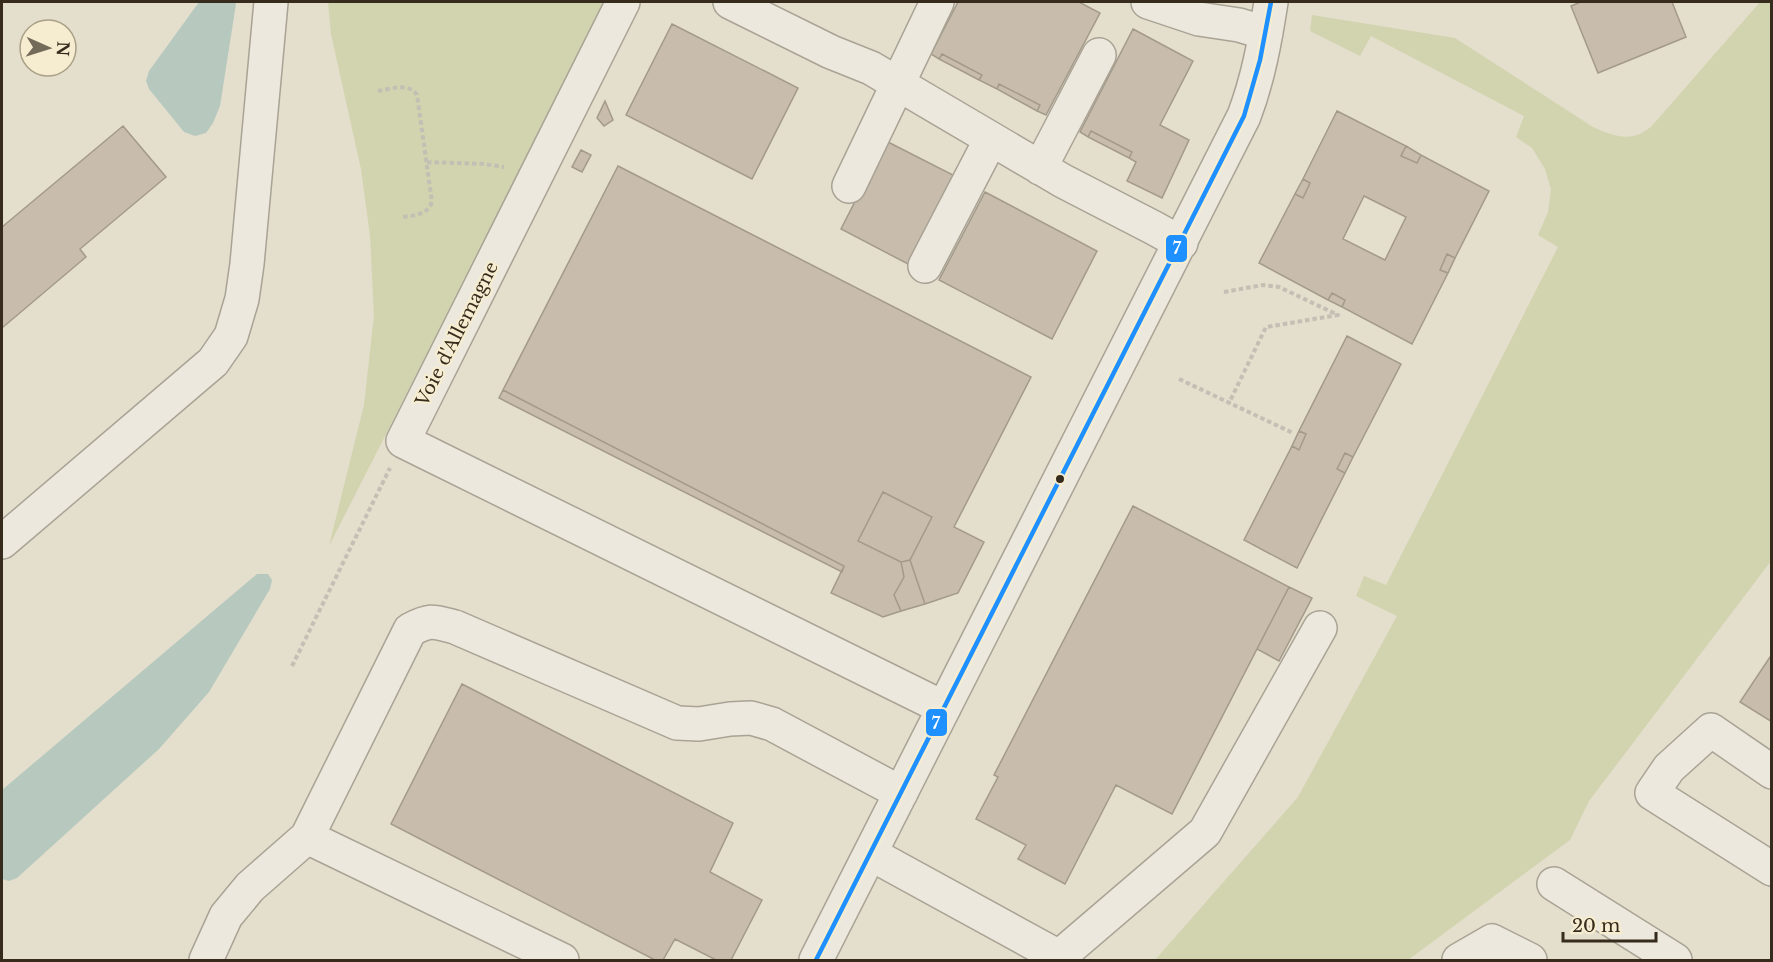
<svg xmlns="http://www.w3.org/2000/svg" width="1773" height="962" font-family="'Libre Baskerville',serif">
  <rect width="100%" height="100%" fill="#e4decc"/>
  <path fill="#d1d4ae" d="M328,2H606L329,546L364,405L374,315L370,236L361,169L331,34Z
    M1760,2H1772L1771,561L1589,801L1570,840L1408,960H1155L1298,797L1397,616L1356,596L1364,576L1386,585L1558,247L1538,235L1548,212L1551,189L1545,169L1532,148L1516,137L1524,116L1371,36L1360,56L1310,31L1312,15L1455,38L1593,127C1606,133 1622,140 1637,135C1642,134 1647,129 1651,127Z"/>
  <path fill="#b7c9bf" d="M199,2H235L236,4L220,106L213,123L206,133L195,136L184,132L149,89L146,81L149,71Z
    M257,574H268L272,580L270,589L209,692L159,749L17,878L9,881L2,879V790Z"/>
  <path fill="#c8bcac" stroke="#a49a8b" stroke-width="1.5" fill-rule="evenodd" d="M958,2H1079L1100,13L1046,115L1037,111L1040,105L999,84L997,89L979,80L982,75L942,54L939,59L931,54Z
    M1581,2H1672L1686,37L1598,73L1571,6Z
    M672,24L798,88L752,179L626,115Z
    M1133,29L1193,61L1160,125L1189,140L1162,198L1127,181L1136,162L1129,158L1132,152L1091,131L1088,137L1080,132Z
    M942,54L982,75L979,80L939,59Z
    M999,84L1040,105L1037,111L997,89Z
    M605,101L613,120L604,126L597,118Z
    M1337,111L1406,146L1401,156L1417,163L1421,155L1489,191L1455,258L1447,254L1440,270L1448,273L1412,344L1342,307L1345,300L1332,293L1328,300L1259,263L1295,194L1303,198L1310,183L1303,179ZM1364,196L1406,217L1385,260L1343,239Z
    M123,126L166,177L80,249L86,257L2,328V227Z
    M1091,131L1132,152L1129,158L1088,137Z
    M886,141L955,176L910,265L841,229Z
    M1406,146L1421,155L1417,163L1401,156Z
    M581,150L591,155L582,172L572,167Z
    M618,166L1031,377L954,527L984,542L958,593L925,604L910,560L932,517L883,492L858,541L901,562L904,577L894,595L901,611L883,617L831,593L844,566L503,390Z
    M1303,179L1310,183L1303,198L1295,194Z
    M985,192L1097,251L1052,339L939,280Z
    M1447,254L1455,258L1448,273L1440,270Z
    M1332,293L1345,300L1342,307L1328,300Z
    M1347,336L1401,364L1353,457L1345,453L1337,469L1345,473L1297,568L1244,540L1292,446L1299,450L1306,434L1299,431Z
    M503,390L844,566L842,572L499,398Z
    M1299,431L1306,434L1299,450L1292,446Z
    M1345,453L1353,457L1345,473L1337,469Z
    M883,492L932,517L910,560L901,562L858,541Z
    M1133,506L1289,587L1172,814L1116,785L1065,884L1018,859L1026,845L976,819L998,777L994,775Z
    M910,560L925,604L901,611L894,595L904,577L901,562Z
    M1289,587L1312,598L1279,661L1257,649Z
    M1772,654V722L1740,702Z
    M462,684L733,823L710,872L762,900L731,960H716L675,939L663,960H655L391,824Z"/>
  <g fill="none" stroke-linecap="round" stroke-linejoin="round">
    <g stroke="#a9a395" stroke-width="36">
      <path id="minor" d="M623,2L403,441L944,708
        M730,2L831,52L871,68L1063,181L1154,228L1181,243
        M1148,2L1199,19L1239,25L1266,33
        M1040,168L1099,55
        M849,186L937,2
        M925,266L991,139
        M2,542L213,362L231,336L242,299L247,264L271,2
        M1772,772L1711,730L1669,768L1652,793L1772,869
        M871,854L1059,957L1205,832L1320,628
        M1554,884L1675,960
        M206,960L226,916L250,887L307,837
        M562,960L307,837L410,630C430,619 433,621 455,627L677,723L699,724L730,719L751,718L772,724L901,793
        M816,960L1244,116C1258,79 1265,41 1271,2
        M1459,960L1492,941L1530,960"/>
    </g>
    <path stroke="#c4bfb4" stroke-width="4" stroke-dasharray="4.5 3" stroke-linecap="butt" d="M378,91C391,89 409,82 417,95L432,202C427,215 416,215 403,217
      M427,162L484,164L504,167
      M1224,292L1263,285L1279,287L1338,315L1266,327L1229,403
      M1179,379L1293,433
      M292,666L390,468"/>
    <use href="#minor" stroke="#ece8dd" stroke-width="33"/>
    <g stroke="#f6edd0" stroke-width="9">
      <path id="bus-1" d="M816,960L1244,116L1260,60L1271,2"/>
    </g>
    <use href="#bus-1" stroke="#1e90ff" stroke-width="4.5"/>
  </g>
  <circle fill="#372b1d" stroke="#f6edd0" stroke-width="2" cx="1060" cy="479" r="5"/>
  <g text-anchor="middle" stroke-width="4.5" stroke-linejoin="round" paint-order="stroke">
    <g font-size="18" fill="#372b1d" stroke="#f6edd0">
      <text transform="translate(457 334) rotate(-63)" y="6">Voie d'Allemagne</text>
    </g>
  </g>
  <g stroke="#f6edd0" stroke-width="2">
    <rect x="1165" y="234" width="23" height="29" rx="6" fill="#1e90ff"/>
    <rect x="925" y="708" width="23" height="29" rx="6" fill="#1e90ff"/>
  </g>
  <g font-size="16" text-anchor="middle" font-weight="bold" fill="#fff">
    <text x="1177" y="254">7</text>
    <text x="936" y="729">7</text>
  </g>
  <rect width="1773" height="962" fill="none" stroke="#372b1d" stroke-width="6"/>
  <g transform="translate(48 48) rotate(93)"><circle r="28" fill="#f6edd0" stroke="#aa9f88" stroke-width="1.5"/>
  <path d="M0-4.5L10 22L0 15L-10 22Z" fill="#746a5a"/>
  <text y="-9" font-size="16" font-weight="bold" text-anchor="middle" fill="#372b1d">N</text>
  </g>
  <path d="M1563 932v9h93v-9" fill="none" stroke="#372b1d" stroke-width="3"/>
  <text x="1572" y="932" font-size="18" fill="#372b1d" stroke="#f6edd0" stroke-width="4.5" paint-order="stroke">20 m</text>
</svg>
